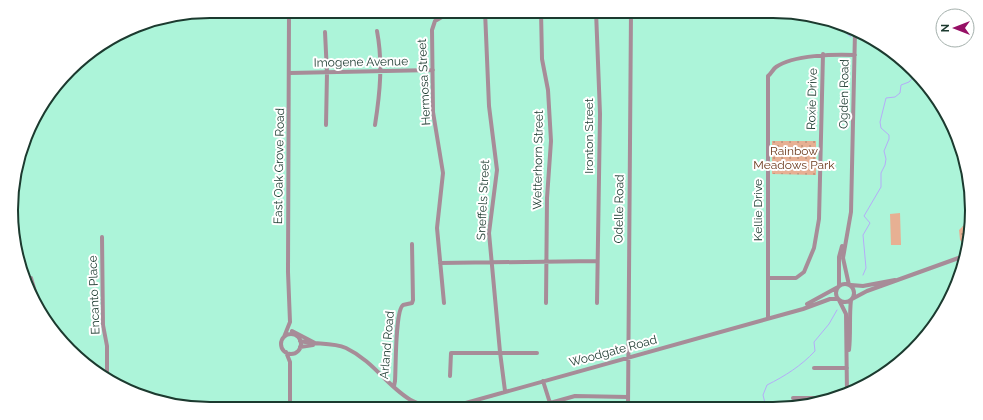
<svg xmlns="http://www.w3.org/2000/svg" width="983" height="420" font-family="Raleway,sans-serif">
  <defs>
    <pattern id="park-dots" width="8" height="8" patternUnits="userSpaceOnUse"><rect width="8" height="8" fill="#e7b093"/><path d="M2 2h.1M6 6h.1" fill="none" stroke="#ba9078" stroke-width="1.8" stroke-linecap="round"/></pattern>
  </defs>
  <rect width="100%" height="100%" fill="#acf4d9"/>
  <path fill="#e7b093" d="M900,213L901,245H891L890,214Z"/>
  <path fill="url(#park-dots)" d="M772,141H816V175L772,174Z
    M969,220L965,245L960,240L959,230Z"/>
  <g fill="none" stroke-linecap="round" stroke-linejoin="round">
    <path stroke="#b4acf8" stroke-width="1" d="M806,16L808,21
      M832,21L851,37
      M860,36H861
      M863,275L866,268L863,235L870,223L864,216L881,187V173L885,165L886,159L884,151L889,139V135L881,128L880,122L886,98L895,97L900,93L901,85L909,82L915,75
      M766,407L763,395L767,385C785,376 801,366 815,351L814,342L829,324L837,310"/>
    <path stroke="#a78c98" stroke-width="4" d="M485,11L489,106L497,170L489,233L500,352L505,391
      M541,11L542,59L548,90L551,141L547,198L546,303
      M596,11L600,114L597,303
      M205,12H289
      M325,32L327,73L326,125
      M290,73L433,70
      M375,125C380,93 383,63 377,31
      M102,237L103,325L107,346V376
      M440,263L597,261
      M31,278L42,315
      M768,278H796L804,272L814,248L819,219L823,54
      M836 293a9 9 0 1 1 18 0a9 9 0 1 1-18 0Z
      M849,285L843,258L851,212L855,32
      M851,285L863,286L895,280
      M839,286V257L842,246
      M852,299L867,291L964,256
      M839,300L846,314L847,394
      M444,303L437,228L443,173L433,112L432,30L435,21L447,14H485
      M807,304L838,287
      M768,317V76C771,74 773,69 776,67C793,55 835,54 855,55
      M292,331L315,343
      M281 344a10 10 0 1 1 20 0a10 10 0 1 1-20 0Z
      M284,337L290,322L288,272L289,11
      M300,341C315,345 332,342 346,348C388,368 399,417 455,406L803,309L830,299H838
      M300,347L313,345
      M849,350C851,333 849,317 851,300
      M286,352L290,362V409
      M814,368H847
      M450,376L451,353H537
      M543,381L550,403L549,408
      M394,386L395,381C396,368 395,311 403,305L412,303L413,300L412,244
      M793,398H834
      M550,403L575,396L628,397
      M628,408L631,11"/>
  </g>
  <g text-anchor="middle" stroke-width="4" stroke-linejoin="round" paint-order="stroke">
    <g font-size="12" fill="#1c3a2f" stroke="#fff">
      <text transform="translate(361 62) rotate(-1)" y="4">Imogene Avenue</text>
      <text transform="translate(424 82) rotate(-93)" y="4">Hermosa Street</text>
      <text transform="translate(844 94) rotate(-89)" y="4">Ogden Road</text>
      <text transform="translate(812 99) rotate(-88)" y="4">Roxie Drive</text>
      <text transform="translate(589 136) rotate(-90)" y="4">Ironton Street</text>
      <text transform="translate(538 160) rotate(-89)" y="4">Wetterhorn Street</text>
      <text transform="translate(279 166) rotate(-89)" y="4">East Oak Grove Road</text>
      <text transform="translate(483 200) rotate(-87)" y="4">Sneffels Street</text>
      <text transform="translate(619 209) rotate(-89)" y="4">Odelle Road</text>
      <text transform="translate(758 210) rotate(-90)" y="4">Kellie Drive</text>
      <text transform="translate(94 295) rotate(-92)" y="4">Encanto Place</text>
      <text transform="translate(387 345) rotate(-85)" y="4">Arland Road</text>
      <text transform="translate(613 351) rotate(-15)" y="4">Woodgate Road</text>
    </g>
    <g font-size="12" fill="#6b391b" stroke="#fff">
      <text x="794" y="155">Rainbow<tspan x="794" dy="14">Meadows Park</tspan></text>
    </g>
  </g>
  <path d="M0 0H983V420H0ZM210 18H773A192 192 0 0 1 965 210V210A192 192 0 0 1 773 402H210A192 192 0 0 1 18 210V210A192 192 0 0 1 210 18Z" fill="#fff" fill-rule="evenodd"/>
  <path fill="none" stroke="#1c3a2f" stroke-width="2" d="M210 18H773A192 192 0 0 1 965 210V210A192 192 0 0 1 773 402H210A192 192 0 0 1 18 210V210A192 192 0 0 1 210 18Z"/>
  <g transform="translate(955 28) rotate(270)"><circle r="19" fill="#ffffff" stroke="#a4b0ac"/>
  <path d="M0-3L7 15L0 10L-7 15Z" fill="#960f65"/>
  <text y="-6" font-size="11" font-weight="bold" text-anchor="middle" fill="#1c3a2f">N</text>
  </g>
</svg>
